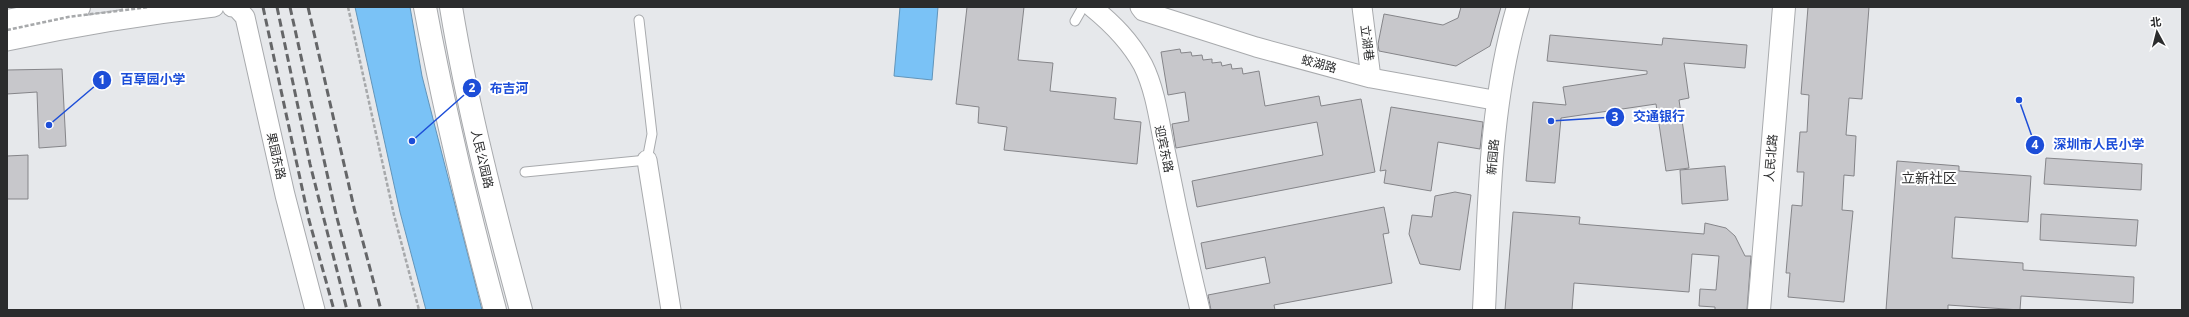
<svg xmlns="http://www.w3.org/2000/svg" width="2189" height="317" font-family="'Open Sans','Noto Sans SC',sans-serif">
  <rect width="100%" height="100%" fill="#e6e8eb"/>
  <path fill="#7ac2f6" stroke="#6295ba" d="M355,7H410L422,76L482,310H426L400,212Z
    M900,7H938L932,80L894,76Z"/>
  <path fill="#c7c7cb" stroke="#858589" d="M967,7H1024L1018,60L1053,63L1050,91L1116,98L1114,119L1141,122L1137,164L1004,150L1007,127L978,123L979,107L956,104Z
    M1461,7H1501L1490,46L1456,66L1379,51L1378,44L1384,14L1443,25L1458,18Z
    M1808,7H1869L1862,99L1849,98L1846,135L1856,136L1854,176L1844,175L1842,210L1853,211L1844,302L1788,297L1790,273H1786L1792,205L1802,206L1804,172H1797L1800,132H1807L1809,95L1801,94Z
    M1550,35L1662,45L1663,38L1747,45L1745,68L1684,63L1689,98L1679,100L1689,168L1666,171L1656,104L1561,118L1555,183L1526,181L1533,102L1566,105L1563,87L1647,74V71L1547,61Z
    M1180,49L1181,53L1191,52L1192,56L1202,55L1203,60L1212,59V63L1221,62L1222,66L1231,64L1232,69L1242,68L1243,74L1259,71L1265,106L1319,96L1321,106L1361,99L1375,172L1197,207L1192,181L1323,155L1317,122L1176,148L1172,124L1189,121L1185,92L1168,95L1161,52Z
    M62,69L66,146L39,148L37,92L7,94V70Z
    M1391,107L1483,122L1480,149L1438,142L1431,191L1384,183L1386,170L1380,171Z
    M28,155V199H7V156Z
    M2046,158L2142,164L2141,190L2044,184Z
    M1897,161L1959,166V171L2031,176L2028,222L1955,217L1952,258L2023,263V270L2134,277L2133,303L2021,296L2020,310L1948,305V310H1886Z
    M1725,166L1728,200L1682,204L1680,170Z
    M1455,192L1471,195L1460,270L1420,264L1409,234L1412,215L1432,217L1435,196Z
    M1384,207L1389,233L1383,234L1392,283L1274,305L1275,310H1211L1208,295L1270,283L1265,257L1206,269L1201,243Z
    M1513,212L1580,217L1579,224L1704,234L1705,223L1726,228L1735,236L1745,256H1751L1747,310H1715V307L1699,306L1700,289L1716,290L1719,256L1692,254L1689,292L1574,283L1572,310H1505Z
    M2041,214L2138,220L2136,246L2040,240Z"/>
  <g fill="none" stroke-linecap="round" stroke-linejoin="round">
    <g stroke="#a8aaad" stroke-width="11">
      <path id="lane" d="M127,7L128,17
        M1075,21L1083,7
        M525,172L647,160L652,134L639,20"/>
    </g>
    <g stroke="#a8aaad" stroke-width="21">
      <path id="street" d="M232,7H236L245,17L285,195L315,310
        M1092,7C1113,24 1130,41 1143,65C1157,93 1160,129 1167,159C1177,210 1188,260 1200,310
        M1140,7L1143,11L1256,47L1371,78L1499,101
        M1362,7L1371,78
        M7,41C76,26 144,15 214,7
        M647,160L671,310"/>
    </g>
    <g stroke="#a8aaad" stroke-width="24">
      <path id="secondary" d="M425,7C444,109 468,210 495,310
        M451,7C468,110 494,210 521,310
        M7,21L79,7
        M1484,310C1489,209 1489,105 1518,7
        M1759,310L1784,7"/>
    </g>
    <path stroke="#a7a9ab" stroke-width="2.5" stroke-dasharray="4 2" stroke-linecap="butt" d="M348,7L394,215L419,310"/>
    <use href="#lane" stroke="#fff" stroke-width="9"/>
    <use href="#street" stroke="#fff" stroke-width="19"/>
    <use href="#secondary" stroke="#fff" stroke-width="22"/>
    <path stroke="#656668" stroke-width="3" stroke-dasharray="8 4" stroke-linecap="butt" d="M263,7L309,220L334,310
      M277,7L310,164L347,310
      M290,7L336,214L361,310
      M308,7L355,212L381,310"/>
    <path stroke="#a7a9ab" stroke-width="2.5" stroke-dasharray="4 2" stroke-linecap="butt" d="M7,30L68,17L149,7"/>
  </g>
  <g text-anchor="middle" stroke-width="4" stroke-linejoin="round" paint-order="stroke">
    <g font-size="12" fill="#2b2c2d" stroke="#fff">
      <text transform="translate(1367 43) rotate(83)" y="4">立湖巷</text>
      <text transform="translate(1319 64) rotate(15)" y="4">蛟湖路</text>
      <text transform="translate(1164 149) rotate(78)" y="4">迎宾东路</text>
      <text transform="translate(276 156) rotate(77)" y="4">果园东路</text>
      <text transform="translate(1493 157) rotate(-85)" y="4">新园路</text>
      <text transform="translate(1771 158) rotate(-85)" y="4">人民北路</text>
      <text transform="translate(482 159) rotate(77)" y="4">人民公园路</text>
    </g>
    <g font-size="14" fill="#2b2c2d" stroke="#fff">
      <text x="1929" y="183">立新社区</text>
    </g>
  </g>
  <path fill="none" stroke="#1d4ed8" stroke-width="1.5" d="M49 125L102 80M412 141L472 88M1551 121L1615 117M2019 100L2035 145"/>
  <g fill="#1d4ed8" stroke="#fff" stroke-width="1.5">
    <circle cx="49" cy="125" r="4"/>
    <circle cx="412" cy="141" r="4"/>
    <circle cx="1551" cy="121" r="4"/>
    <circle cx="2019" cy="100" r="4"/>
    <circle cx="102" cy="80" r="10"/>
    <circle cx="472" cy="88" r="10"/>
    <circle cx="1615" cy="117" r="10"/>
    <circle cx="2035" cy="145" r="10"/>
  </g>
  <g font-size="12" text-anchor="middle" font-weight="bold" fill="#fff">
    <text x="102" y="84">1</text>
    <text x="472" y="92">2</text>
    <text x="1615" y="121">3</text>
    <text x="2035" y="149">4</text>
  </g>
  <g font-size="13" text-anchor="middle" font-weight="bold" fill="#1d4ed8" stroke="#fff" stroke-width="4" stroke-linejoin="round" paint-order="stroke">
    <text x="153" y="84">百草园小学</text>
    <text x="509" y="93">布吉河</text>
    <text x="1659" y="121">交通银行</text>
    <text x="2099" y="149">深圳市人民小学</text>
  </g>
  <rect width="2189" height="317" fill="none" stroke="#2b2c2d" stroke-width="16"/>
  <g transform="translate(2157 32) rotate(353)" stroke="#ffffff" stroke-width="3" paint-order="stroke">
  <path d="M0-3L7 15L0 10L-7 15Z" fill="#2b2c2d"/>
  <text y="-6" font-size="11" font-weight="bold" text-anchor="middle" fill="#2b2c2d">北</text>
  </g>
</svg>
